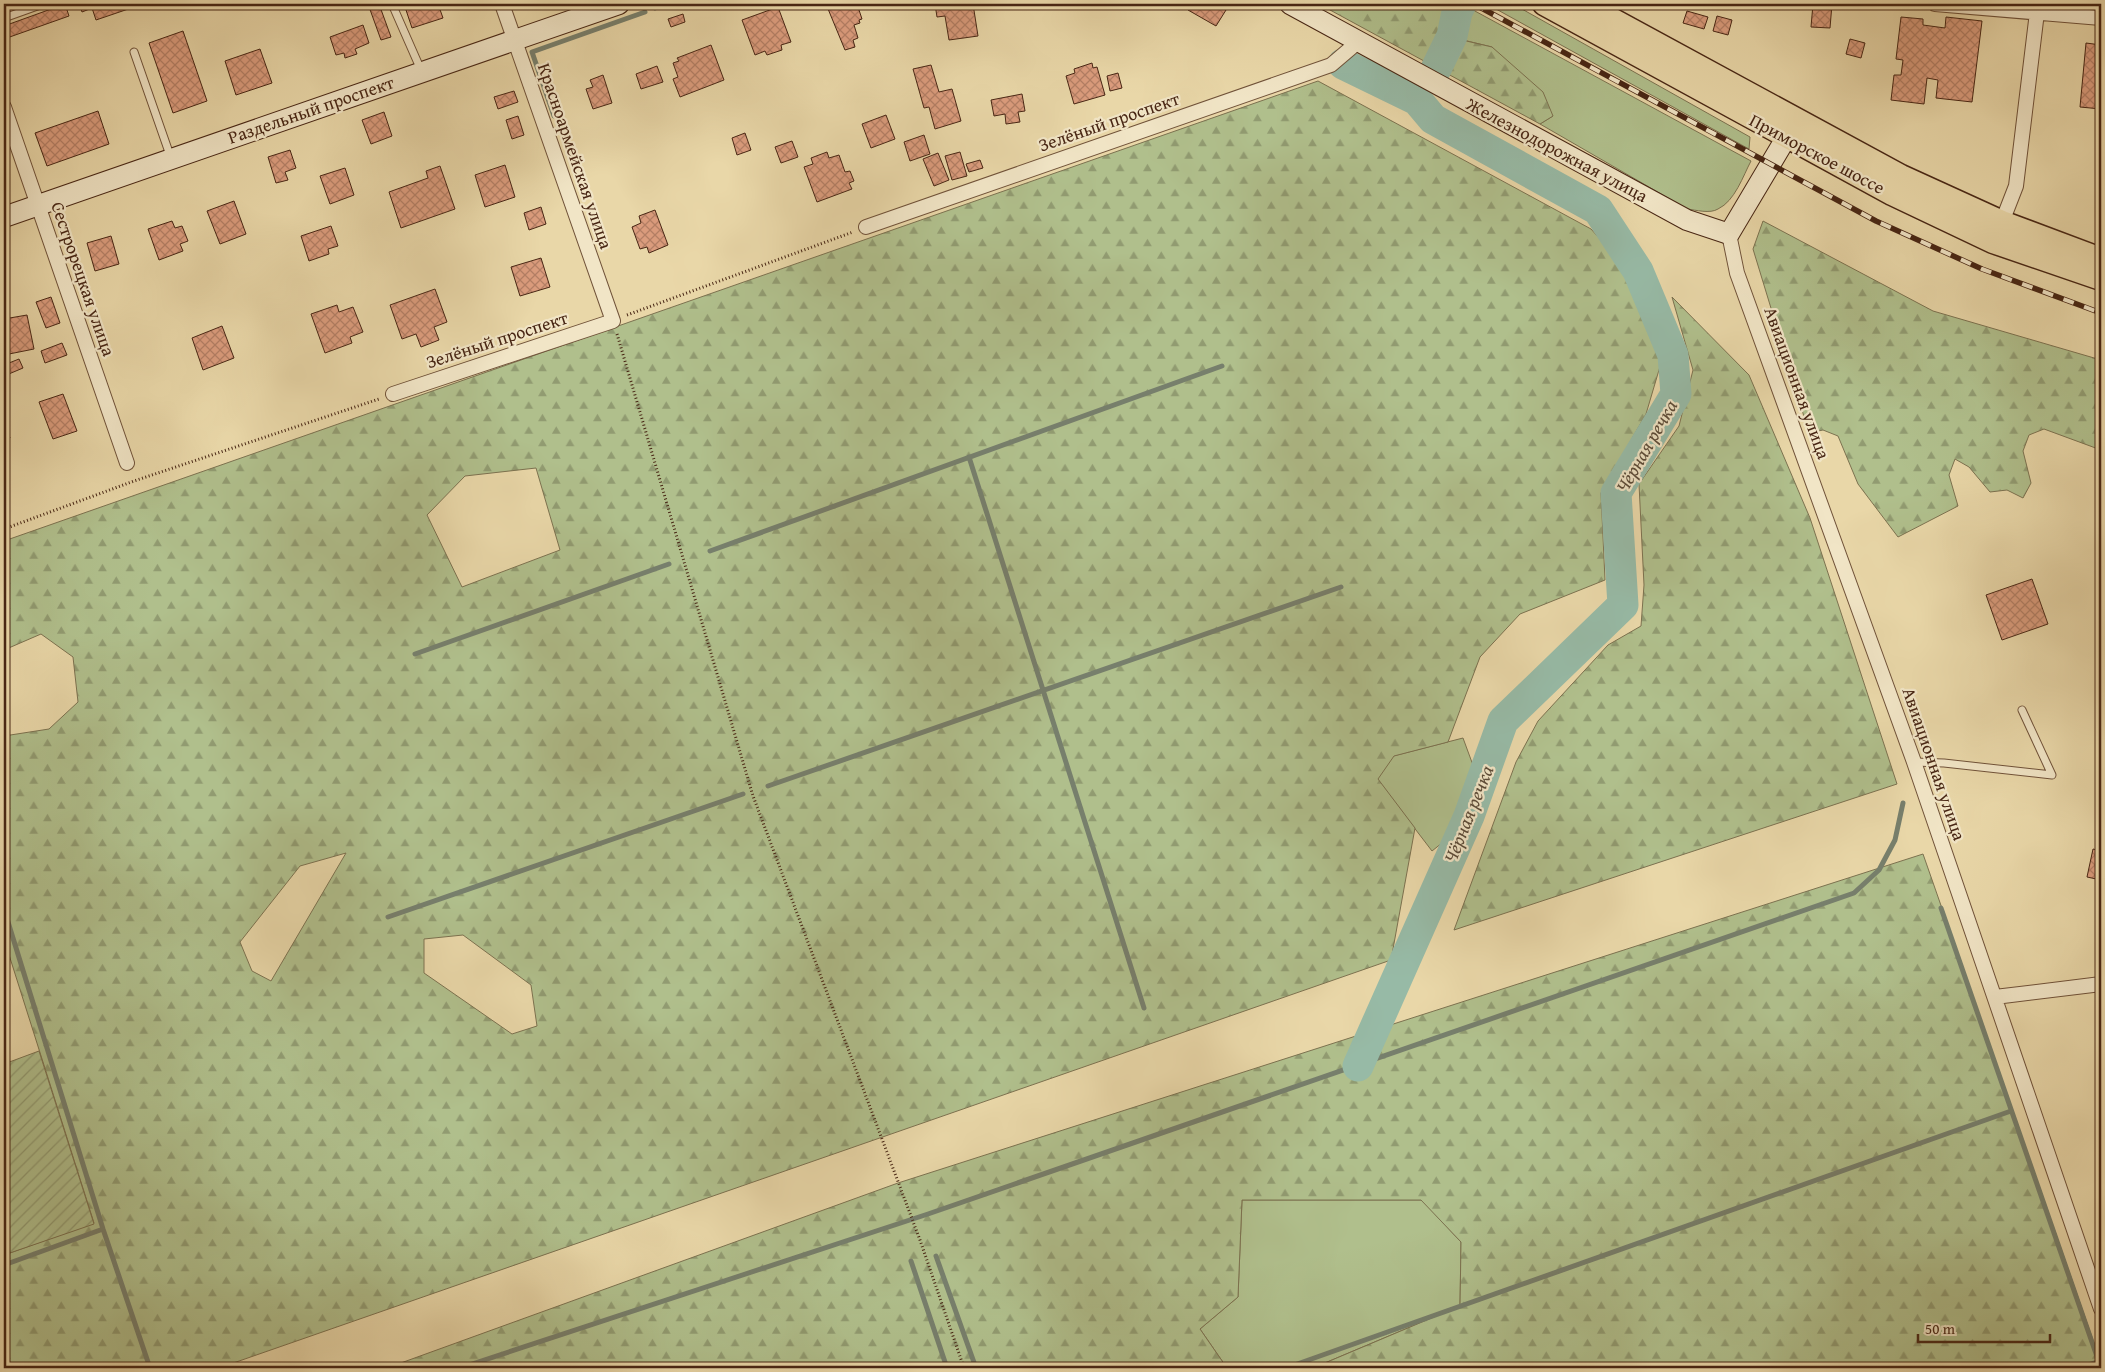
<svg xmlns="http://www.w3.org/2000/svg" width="2105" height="1372" font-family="'Gentium Book Plus',serif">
  <defs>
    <pattern id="forest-firs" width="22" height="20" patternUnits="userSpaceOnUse" patternTransform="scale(1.25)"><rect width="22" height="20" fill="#b0bf8c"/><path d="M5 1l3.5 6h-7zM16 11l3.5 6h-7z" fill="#919b71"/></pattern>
    <pattern id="garden-furrows" width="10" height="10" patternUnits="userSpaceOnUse" patternTransform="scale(1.25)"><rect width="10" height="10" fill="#b0bf8c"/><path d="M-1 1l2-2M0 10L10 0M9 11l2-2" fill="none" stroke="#919b71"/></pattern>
    <pattern id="building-cross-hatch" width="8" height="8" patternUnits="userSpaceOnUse" patternTransform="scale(1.25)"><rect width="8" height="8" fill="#db9c7d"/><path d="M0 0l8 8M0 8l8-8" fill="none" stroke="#b47f65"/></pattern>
  </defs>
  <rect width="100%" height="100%" fill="#e9d7a8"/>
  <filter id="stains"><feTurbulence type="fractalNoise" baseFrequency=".004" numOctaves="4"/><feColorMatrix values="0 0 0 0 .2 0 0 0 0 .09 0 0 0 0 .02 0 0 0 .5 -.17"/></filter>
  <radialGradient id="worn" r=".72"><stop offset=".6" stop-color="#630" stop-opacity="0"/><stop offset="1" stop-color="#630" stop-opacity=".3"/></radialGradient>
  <path fill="#b0bf8c" stroke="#7c7250" d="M1462,4L1751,161C1743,176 1735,201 1718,209C1710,214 1696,210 1687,209L1540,124L1553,116L1492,47L1463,40C1457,27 1455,18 1462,4Z
    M1487,4H1513L1750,137L1749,149Z
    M1463,738L1488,806L1432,851L1377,779L1393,756Z
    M1242,1200H1422L1461,1242L1460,1306L1313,1368H1227L1200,1329L1238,1297Z"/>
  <path fill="url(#forest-firs)" stroke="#7c7250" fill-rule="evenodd" d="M1319,4H1442L1454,9L1451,28L1462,40L1492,47L1543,92L1553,116L1540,124Z
    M1318,81L1591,229L1631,274L1664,353L1646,414L1601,493L1605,580L1520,614L1480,657L1448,742L1394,756L1378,779L1415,828L1391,960L219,1368H4V1255L94,1223L4,939V736L49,729L78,702L73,657L41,634L4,650V541ZM536,468L560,550L462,587L427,515L465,476ZM346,853L271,981L252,971L240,942L300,866ZM463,935L531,985L537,1026L512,1034L424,973V939Z
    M1763,221L1933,311L2101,360V450L2044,429L2029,435L2023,451L2031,483L2023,498L2007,490L1990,492L1969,467L1955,459L1949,475L1958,506L1898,537L1858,484L1838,436L1823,430L1809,433L1753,249Z
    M1672,297L1749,375L1810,518L1897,784L1454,930L1516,762L1538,721L1608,645L1641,626L1644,585L1639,484L1679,426L1693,370Z
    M1923,854L2101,1363V1368H1313L1460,1306L1461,1242L1421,1200H1242L1238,1297L1200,1329L1227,1368H387L898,1183Z"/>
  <path fill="url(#garden-furrows)" stroke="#7c7250" d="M39,1051L94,1224L4,1255V1064Z"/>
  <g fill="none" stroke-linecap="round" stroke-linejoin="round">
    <path stroke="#777f6c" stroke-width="5" d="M655,8L667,4
      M554,116L532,52L645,12
      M969,457L1144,1008
      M710,551L1222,366
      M415,654L669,564
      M768,786L1341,587
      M1941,908L2101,1368
      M4,909L103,1229L150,1368
      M388,917L743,794
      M936,1256L976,1368
      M911,1261L947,1368
      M4,1265L103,1229
      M460,1368L928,1214L1854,893L1879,870L1895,840L1903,803
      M1286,1368L2011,1111
      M2079,1368L2098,1362"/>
    <path stroke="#97baa6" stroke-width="31" d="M1343,64L1417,100L1433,119L1598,210L1638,271L1673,355L1676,394L1616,493L1623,605L1503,721L1469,816L1358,1066
      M1436,69L1452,36L1457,12L1461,4"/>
  </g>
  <path fill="url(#building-cross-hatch)" stroke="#482614" d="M65,4L69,16L4,39V26Z
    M79,4H143L96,20L92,8L82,12Z
    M368,4H379L391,37L381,40Z
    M404,4H438L443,18L412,28Z
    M826,4H857L862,19L859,20L860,23L854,25L858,38L853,40L855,47L845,50Z
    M935,4H973L978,36L949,40L945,16L937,17Z
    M1191,4H1215L1226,10L1216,26L1188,10Z
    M1813,4H1832L1830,28L1811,27Z
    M778,7L791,42L781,45L782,50L767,55L765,51L755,55L742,20Z
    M1687,11L1708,17L1704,29L1683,23Z
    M683,14L685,22L671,27L668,19Z
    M1717,16L1732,20L1728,35L1713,31Z
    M1901,17L1923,19V25L1945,28L1946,17L1982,21L1972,102L1936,98L1938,80L1927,78L1924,104L1891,100L1894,75H1901L1903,60L1896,59Z
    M363,25L369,43L355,49L357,54L345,58L344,53L336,55L330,37Z
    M183,31L207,101L173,113L149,43Z
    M1850,39L1865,43L1861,58L1846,54Z
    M2086,43L2101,45V109L2080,107Z
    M711,45L724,80L680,97L673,79L678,77L673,63L679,61L677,58Z
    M260,49L272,83L236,95L225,61Z
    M1092,63L1093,68L1097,67L1105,95L1074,104L1066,76L1075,73L1074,69Z
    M931,65L939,92L952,89L961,121L935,129L929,107L924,108L913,69Z
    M657,66L663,82L641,89L636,74Z
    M1118,73L1122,88L1110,91L1107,76Z
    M603,75L612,103L593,109L586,89L593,87L590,80Z
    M514,91L518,102L498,109L494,97Z
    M1022,94L1025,111L1018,112L1020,122L1006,124L1005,114L994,116L991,100Z
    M98,111L109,144L47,166L35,133Z
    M384,112L392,136L371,144L362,120Z
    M886,115L895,139L871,148L862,124Z
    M518,116L524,135L512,139L506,120Z
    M745,133L751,150L737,155L732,138Z
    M924,135L930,154L910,161L904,142Z
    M792,141L798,157L781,163L775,147Z
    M290,150L296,168L285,172L288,180L276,183L268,157Z
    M827,152L829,158L839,155L845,172L850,171L854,181L849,183L852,189L817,202L804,167L813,164L811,158Z
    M960,152L967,176L952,180L945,156Z
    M938,153L949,180L934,186L923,159Z
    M980,160L983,168L969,172L966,164Z
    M505,165L515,197L485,207L475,175Z
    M440,166L455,209L401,228L389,192L428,178L426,171Z
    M345,168L354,195L330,204L320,176Z
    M234,201L246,234L220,244L207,211Z
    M541,207L546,224L529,230L524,213Z
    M655,210L668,245L649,253L647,247L640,249L632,227L641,223L639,216Z
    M172,221L175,228L182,226L188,241L180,244L183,251L159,260L148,229Z
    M331,226L338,246L328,249L329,254L309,261L301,236Z
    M111,236L119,264L95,271L87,243Z
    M541,258L550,287L520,296L511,267Z
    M435,289L447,322L434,327L439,340L421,347L416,334L402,339L390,305Z
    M51,297L60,323L46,328L36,302Z
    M337,305L339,312L353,307L363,332L350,337L352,343L325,353L311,314Z
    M27,315L34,349L4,355V319Z
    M222,326L234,358L203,370L192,338Z
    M62,343L67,355L45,363L41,351Z
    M19,359L23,368L4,376V365Z
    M63,394L77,431L53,439L39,402Z
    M4,420L10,438L4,441Z
    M2032,579L2048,624L2002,640L1986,595Z
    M2093,849L2101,851V880L2087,877Z"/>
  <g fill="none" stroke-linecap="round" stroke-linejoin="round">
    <g stroke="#705239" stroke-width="9">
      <path id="lane" d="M392,4L421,70
        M4,18L43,4
        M134,52L171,158
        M1914,762L1944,763L2052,775L2022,710"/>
    </g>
    <g stroke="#705239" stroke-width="16">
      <path id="street" d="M1935,4L2101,18
        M4,107L127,463
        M2002,222L2016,186L2038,4
        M866,227L1331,65L1358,42
        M1729,234L1737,273L1914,762L2101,1309
        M393,394L613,321L502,4
        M1995,997L2101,984"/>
    </g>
    <g stroke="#482614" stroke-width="22">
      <path id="secondary" d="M1290,4L1687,220L1729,234L1786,138
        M4,217L619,4"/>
    </g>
    <g stroke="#482614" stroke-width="25">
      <path id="primary" d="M1544,4L1892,194L1993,242L2101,279
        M1584,4L1901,176L2002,222L2101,259"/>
    </g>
    <path stroke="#482614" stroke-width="3" stroke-dasharray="1 2.5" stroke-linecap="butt" d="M627,315L853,232
      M617,334L753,796L920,1240L964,1368
      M4,529L134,481L379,399"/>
    <use href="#lane" stroke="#f1e5c6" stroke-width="7"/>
    <use href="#street" stroke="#f1e5c6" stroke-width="14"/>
    <use href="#secondary" stroke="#f1e5c6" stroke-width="20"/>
    <use href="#primary" stroke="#e9d7a8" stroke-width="22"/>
    <g stroke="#482614" stroke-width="5.5">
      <path id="rail" d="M1474,4L1876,221L1982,269L2101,313"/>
    </g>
    <use href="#rail" stroke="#f1e5c6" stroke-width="4" stroke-dasharray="11" stroke-linecap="butt"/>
  </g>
  <g text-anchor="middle" stroke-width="4.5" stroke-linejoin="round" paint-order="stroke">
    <g font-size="18" fill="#482614" stroke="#f1e5c6">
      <text transform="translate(311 110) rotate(-19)" y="6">Раздельный проспект</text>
      <text transform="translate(1109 122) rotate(-19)" y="6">Зелёный проспект</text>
      <text transform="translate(1557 150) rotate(28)" y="6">Железнодорожная улица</text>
      <text transform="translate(1817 154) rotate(28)" y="6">Приморское шоссе</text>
      <text transform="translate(575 156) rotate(71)" y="6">Красноармейская улица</text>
      <text transform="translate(83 279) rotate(71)" y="6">Сестрорецкая улица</text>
      <text transform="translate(497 340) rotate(-18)" y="6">Зелёный проспект</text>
      <text transform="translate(1797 383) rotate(70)" y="6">Авиационная улица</text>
      <text transform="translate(1934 764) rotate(71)" y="6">Авиационная улица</text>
    </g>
    <g font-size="19" font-style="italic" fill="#5c4b38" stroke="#f1e5c6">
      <text transform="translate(1646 446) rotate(-60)" y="7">Чёрная речка</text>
      <text transform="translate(1468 814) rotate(-68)" y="7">Чёрная речка</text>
    </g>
  </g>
  <rect width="2105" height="1372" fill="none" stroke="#e9d7a8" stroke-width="20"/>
  <rect x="5" y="5" width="2095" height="1362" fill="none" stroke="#482614" stroke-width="2.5"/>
  <rect x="10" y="10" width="2085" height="1352" fill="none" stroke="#482614"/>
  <path d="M1918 1334v8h132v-8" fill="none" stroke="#482614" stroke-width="2.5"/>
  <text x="1925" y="1334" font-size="15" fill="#482614" stroke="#f1e5c6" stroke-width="4" paint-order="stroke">50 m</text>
  <rect width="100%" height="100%" filter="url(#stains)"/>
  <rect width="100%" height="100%" fill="url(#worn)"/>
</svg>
